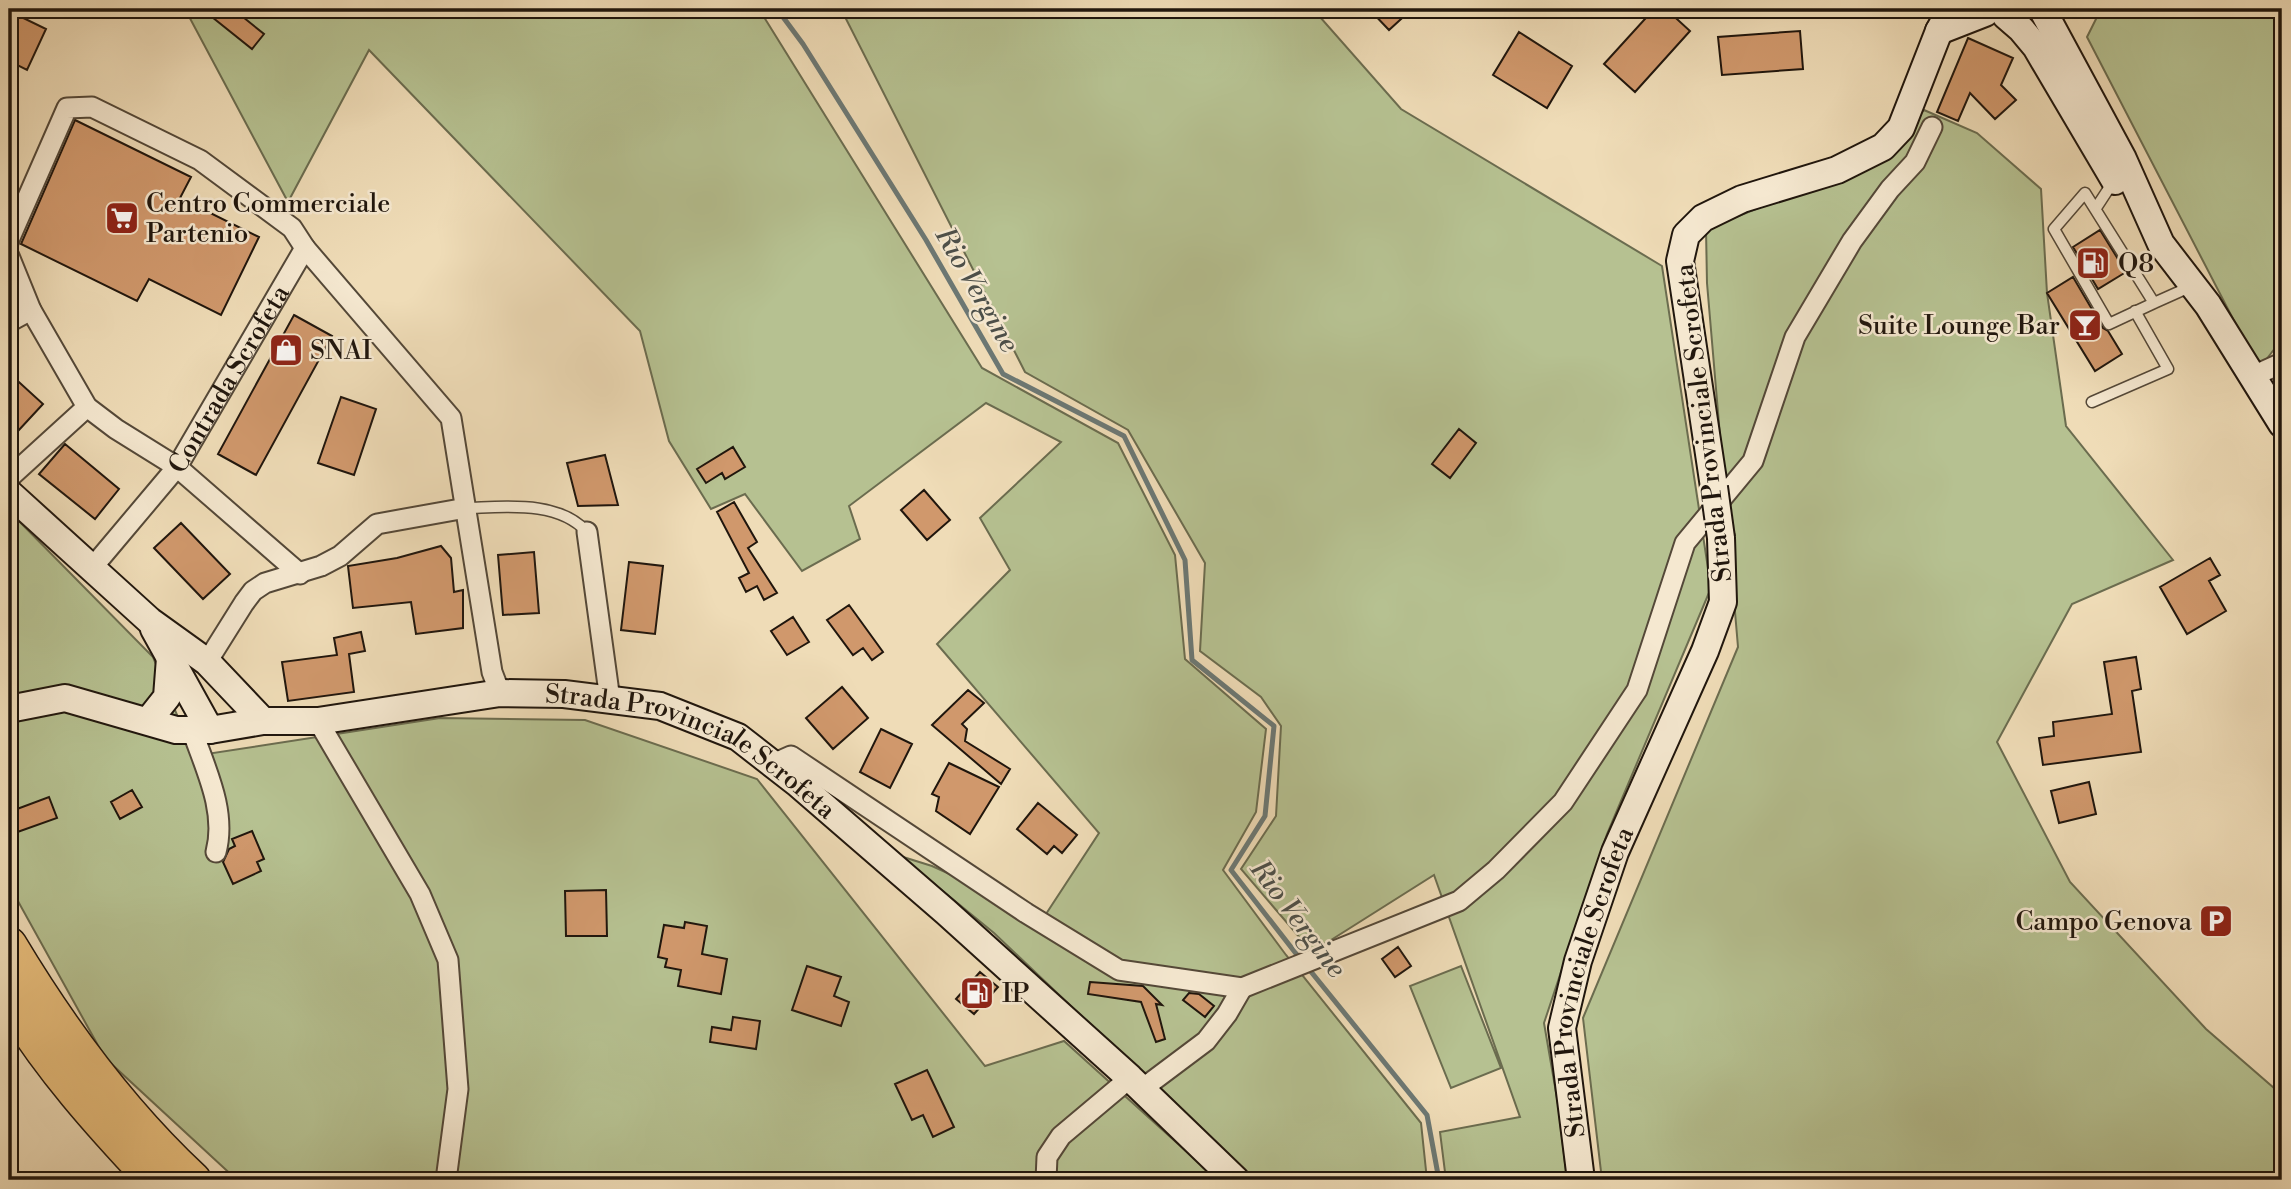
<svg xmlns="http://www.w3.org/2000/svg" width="2291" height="1189" font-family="'Libre Bodoni',serif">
  <rect width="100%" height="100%" fill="#efdcb7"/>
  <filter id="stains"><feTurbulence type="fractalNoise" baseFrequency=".00286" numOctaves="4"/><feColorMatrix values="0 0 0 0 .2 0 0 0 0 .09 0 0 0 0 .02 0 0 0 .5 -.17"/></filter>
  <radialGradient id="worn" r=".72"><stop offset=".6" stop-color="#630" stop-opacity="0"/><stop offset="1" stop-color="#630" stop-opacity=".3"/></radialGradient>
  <path fill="#b6c191" stroke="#6b6c4f" stroke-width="2" d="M185,9H759L982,368L1118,443L1175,555L1185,659L1266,729L1256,812L1223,870L1286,955L1421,1123L1427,1180H1254L994,933L900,856L932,866L1044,917L1099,833L937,644L1010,570L980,518L1061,442L986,403L849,506L860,539L802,571L745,494L711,509L669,441L640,331L369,50L288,202Z
    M841,9H1313L1401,109L1662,266L1711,588L1607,834L1544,1023L1558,1104L1567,1180H1446L1440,1132L1520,1117L1434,875L1312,952L1241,869L1276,816L1281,726L1261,697L1200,651L1205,563L1128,430L1025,372Z
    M2101,9H2282V339L2259,369L2087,37Z
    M1924,110L1977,133L2041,189L2047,293L2066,426L2173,560L2072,604L1997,742L2070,882L2206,1029L2282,1095V1180H1602L1583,1018L1738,647L1707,283L1706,229L1871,163Z
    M9,511L153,657L194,756L440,718L585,720L757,779L985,1066L1064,1041L1218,1180H237L105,1058L9,885Z
    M1461,966L1501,1068L1451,1088L1410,986Z"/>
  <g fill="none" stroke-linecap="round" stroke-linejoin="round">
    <path stroke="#6c7874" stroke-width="5" d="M777,9L803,44L926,240L1003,374L1124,436L1185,560L1192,660L1274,726L1265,816L1231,870L1301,960
      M1308,968L1427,1115L1439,1180"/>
  </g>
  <path fill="#d0986c" stroke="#20160d" stroke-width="2" d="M202,9H233L264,34L252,49Z
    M1369,9H1412L1389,30Z
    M1654,9H1666L1690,31L1635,92L1604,64Z
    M9,11L46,29L27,70L9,61Z
    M1800,31L1803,69L1722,75L1718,37Z
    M1519,32L1572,66L1547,108L1493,75Z
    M1968,38L2013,58L2001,85L2016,100L1995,119L1970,93L1958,121L1937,112Z
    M75,120L191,177L180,198L259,237L221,315L149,279L137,301L21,244Z
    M2100,230L2126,272L2098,289L2073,247Z
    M2073,277L2103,328L2108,331L2122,354L2095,371L2047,293Z
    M294,315L332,336L256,475L218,454Z
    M9,373L43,404L18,431L9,422Z
    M341,397L376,409L354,475L318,463Z
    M1459,429L1476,443L1450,478L1432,464Z
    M65,444L119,489L95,519L39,474Z
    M733,447L745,467L725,479L722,473L706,483L697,469Z
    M605,455L618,505L578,506L567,463Z
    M924,490L950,520L927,540L901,510Z
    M734,502L757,542L748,548L777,593L764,600L757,586L746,592L739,578L749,573L717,512Z
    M181,523L230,574L203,599L154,548Z
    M441,546L451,558L454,592L463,590V628L416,634L411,602L353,608L348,566L397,558Z
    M534,552L539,613L503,615L498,555Z
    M2210,558L2220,575L2209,581L2226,611L2187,634L2160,587Z
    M629,562L663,566L655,634L621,630Z
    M849,605L883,652L872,660L863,648L853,655L827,620Z
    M793,617L809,642L787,655L771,631Z
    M361,632L365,651L349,654L354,692L288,701L282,662L337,655L334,638Z
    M2136,657L2141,689L2132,691L2141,752L2043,765L2039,738L2054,736L2053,722L2112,714L2104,662Z
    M842,687L868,718L833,749L806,718Z
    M968,690L984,703L962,724L967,729L965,741L1010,769L1001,784L932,725Z
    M881,729L912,744L890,788L860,772Z
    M949,763L999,787L970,834L936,811L939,797L932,794Z
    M2089,782L2096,814L2059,823L2051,791Z
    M132,790L142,807L120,819L111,802Z
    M49,797L57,818L9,835V812Z
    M1038,803L1077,835L1062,853L1054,846L1047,854L1017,829Z
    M252,831L264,859L257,862L261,871L233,884L223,862L229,849L235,846L232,839Z
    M606,890L607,936H566L565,891Z
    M685,922L707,926L702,954L727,959L721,994L678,986L681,970L665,967L667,959L658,957L664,925L684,928Z
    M1398,947L1411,966L1395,977L1382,959Z
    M807,966L841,977L834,996L849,1002L841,1026L792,1010Z
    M980,972L998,987L974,1014L956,999Z
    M1090,982L1143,986L1162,1005L1156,1004L1165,1039L1156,1042L1141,1002L1088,994Z
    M1189,993L1199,994L1214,1006L1205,1017L1183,1000Z
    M733,1017L760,1021L756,1049L710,1042L712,1027L731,1030Z
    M927,1070L954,1127L933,1137L923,1115L912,1120L895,1084Z"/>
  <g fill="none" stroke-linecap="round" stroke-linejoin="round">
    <g stroke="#544838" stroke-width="13">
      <path id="lane" d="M2085,193L2154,303L2109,324L2054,229Z
        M2096,208L2113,182
        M2154,303L2192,286
        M2092,402L2168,369L2135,311
        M466,508C505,507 558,500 587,532"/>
    </g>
    <g stroke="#544838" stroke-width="23">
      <g id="street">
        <path d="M9,240L67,108L92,107L200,160L292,228L305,248"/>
        <path d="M9,256L31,310L87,407L116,429L177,467L300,574"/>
        <path d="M9,322L31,310"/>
        <path d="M2251,377L2282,363"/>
        <path d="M9,478L87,407"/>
        <path d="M587,532L610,700"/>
        <path id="s1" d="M92,568L177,467L305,248L451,418L492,672L500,693"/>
        <path d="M207,662L244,603L253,591L265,583L321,566L340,556L377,524L466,508"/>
        <path d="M318,721L420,894L448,960L458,1089L446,1180"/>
        <path d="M192,730C205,768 227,811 216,852"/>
        <path d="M773,764L791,756L1026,913L1119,970L1242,988L1459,901L1496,870L1563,802L1637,690L1685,543L1753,461L1795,337L1852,241L1890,189L1915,162L1932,127"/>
        <path d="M1142,1089L1206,1041L1227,1014L1242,988"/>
        <path d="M1046,1180L1047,1157L1061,1136L1130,1078"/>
      </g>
    </g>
    <g stroke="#20160d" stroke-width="30">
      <g id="secondary">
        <path d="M2042,9L2123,159L2161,244L2208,305L2282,424"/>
        <path d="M2006,16L2021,29L2036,47L2115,181"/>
        <path d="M1939,31L1985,13"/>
        <path d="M1714,487L1680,261L1686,235L1703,218L1742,199L1837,170L1883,147L1901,128L1939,31L1951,9"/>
        <path d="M9,493L150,621L207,662L263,721"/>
        <path d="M154,629L210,730"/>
        <path id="s2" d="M9,709L65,698L176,730H210L263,721H318L500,693L564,694L660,706L738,737L797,783L946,912L1130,1078L1236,1180"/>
        <path d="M148,721L167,697L170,658"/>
        <path id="s3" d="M1581,1180L1562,1028L1578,961L1615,852L1705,651L1723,602L1721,538"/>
      </g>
    </g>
    <g stroke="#20160d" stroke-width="38">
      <path id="highway" d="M9,945C60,1030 120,1112 193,1180
        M9,999C48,1065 102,1125 154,1180"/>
    </g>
    <use href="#lane" stroke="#f5e8d0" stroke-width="10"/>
    <use href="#street" stroke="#f5e8d0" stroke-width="19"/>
    <use href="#secondary" stroke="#f5e8d0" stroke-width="26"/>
    <use href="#highway" stroke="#e8be7c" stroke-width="35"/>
    <g stroke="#20160d" stroke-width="30" stroke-linecap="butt">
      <path id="secondary-bridge" d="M1714,487L1721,538"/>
    </g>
    <use href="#secondary-bridge" stroke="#f5e8d0" stroke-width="26"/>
  </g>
  <defs>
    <g id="supermarket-square" transform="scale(1.75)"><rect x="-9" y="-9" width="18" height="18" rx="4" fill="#8f2418" stroke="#f5e8d0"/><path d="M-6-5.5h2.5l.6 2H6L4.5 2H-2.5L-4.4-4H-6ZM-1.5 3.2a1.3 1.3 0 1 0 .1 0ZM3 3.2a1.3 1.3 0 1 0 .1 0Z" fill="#fff"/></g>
    <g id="fuel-square" transform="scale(1.75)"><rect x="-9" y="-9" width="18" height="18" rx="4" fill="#8f2418" stroke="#f5e8d0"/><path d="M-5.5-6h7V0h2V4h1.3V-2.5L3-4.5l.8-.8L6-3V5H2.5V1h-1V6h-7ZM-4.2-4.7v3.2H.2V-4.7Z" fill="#fff"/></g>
    <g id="bar-square" transform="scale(1.75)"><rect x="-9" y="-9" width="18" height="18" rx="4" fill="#8f2418" stroke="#f5e8d0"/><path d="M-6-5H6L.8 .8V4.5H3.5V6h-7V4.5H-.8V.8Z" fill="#fff"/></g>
    <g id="shop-square" transform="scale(1.75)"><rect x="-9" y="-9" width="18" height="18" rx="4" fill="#8f2418" stroke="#f5e8d0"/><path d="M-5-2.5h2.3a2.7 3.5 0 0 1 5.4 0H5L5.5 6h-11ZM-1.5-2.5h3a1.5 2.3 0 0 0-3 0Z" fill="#fff"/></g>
    <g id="parking-square" transform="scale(1.75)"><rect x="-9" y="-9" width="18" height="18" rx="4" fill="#8f2418" stroke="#f5e8d0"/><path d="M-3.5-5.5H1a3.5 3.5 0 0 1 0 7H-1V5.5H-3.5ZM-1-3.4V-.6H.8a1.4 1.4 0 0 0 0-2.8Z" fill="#fff"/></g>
  </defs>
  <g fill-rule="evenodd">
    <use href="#supermarket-square" x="122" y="218"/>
    <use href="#fuel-square" x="2093" y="263"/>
    <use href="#bar-square" x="2085" y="325"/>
    <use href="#shop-square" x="286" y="350"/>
    <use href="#parking-square" x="2216" y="921"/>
    <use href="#fuel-square" x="977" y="993"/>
  </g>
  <g text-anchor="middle" stroke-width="5" stroke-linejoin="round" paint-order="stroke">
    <g font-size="26" fill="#20160d" stroke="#f5e8d0" text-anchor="start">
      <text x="146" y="212">Centro Commerciale<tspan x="146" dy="30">Partenio</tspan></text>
      <text x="2118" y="272">Q8</text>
      <text x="2060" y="334" text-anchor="end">Suite Lounge Bar</text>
      <text x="310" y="359">SNAI</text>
      <text x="2192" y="930" text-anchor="end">Campo Genova</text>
      <text x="1002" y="1002">IP</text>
    </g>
    <g font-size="26" fill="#20160d" stroke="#f5e8d0">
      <text dy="9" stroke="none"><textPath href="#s1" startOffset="234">Contrada Scrofeta</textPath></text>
      <text transform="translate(1703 423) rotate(-97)" y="9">Strada Provinciale Scrofeta</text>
      <text dy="9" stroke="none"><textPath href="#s2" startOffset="705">Strada Provinciale Scrofeta</textPath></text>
      <text dy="9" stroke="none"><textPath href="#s3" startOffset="203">Strada Provinciale Scrofeta</textPath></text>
    </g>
    <g font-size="28" font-style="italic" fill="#4c4f49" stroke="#f5e8d0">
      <text transform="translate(978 289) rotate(60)" y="10">Rio Vergine</text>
      <text transform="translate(1299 918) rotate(53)" y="10">Rio Vergine</text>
    </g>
  </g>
  <rect width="2291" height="1189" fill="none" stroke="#efdcb7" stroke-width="35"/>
  <rect x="10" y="10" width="2270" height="1168" fill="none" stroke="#20160d" stroke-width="3.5"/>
  <rect x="18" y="18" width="2256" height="1154" fill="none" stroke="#20160d" stroke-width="2"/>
  <rect width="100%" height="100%" filter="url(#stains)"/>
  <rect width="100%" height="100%" fill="url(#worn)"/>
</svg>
